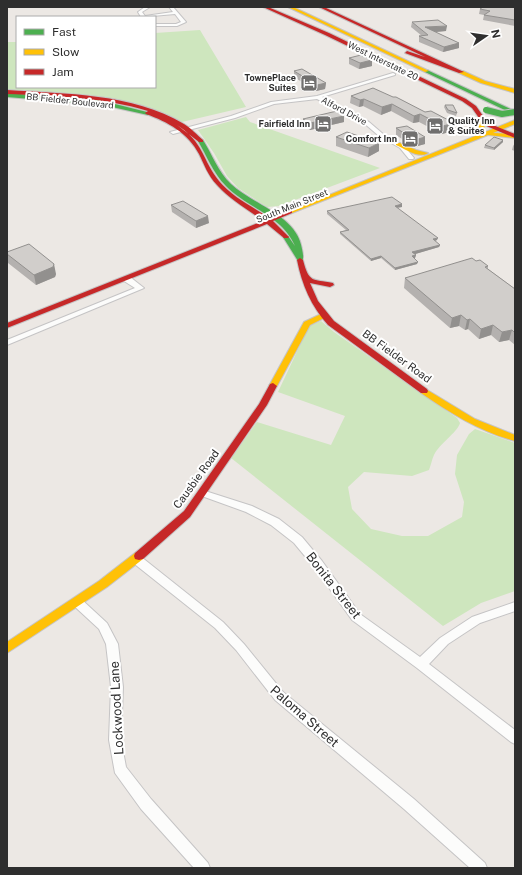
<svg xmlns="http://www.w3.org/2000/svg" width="522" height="875" font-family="'Public Sans',sans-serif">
  <rect width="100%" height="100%" fill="#ece8e4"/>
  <path fill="#cee6be" d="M200,30L246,107L182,122L157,112L7,91V42H17V87H155V33Z
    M246,117L250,122L380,168L279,206L267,207L238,188L227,176L214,153L198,130Z
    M321,321L334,332L457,418L460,423C457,433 440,443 434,455C432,459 431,465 429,470L412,476L364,472L348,487L352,509L371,529L402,536H428L462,517L464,502L455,474L457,455L469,434L475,429L515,443V591L481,603L443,626L231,458L257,422L331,445L345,416L278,392L309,326Z"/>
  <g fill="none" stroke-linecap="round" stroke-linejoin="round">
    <g stroke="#c5c4c5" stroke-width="2">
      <path id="street" d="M145,7H150L142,12L145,16L173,12L169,7H173L186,22L177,26H155V24H176L181,22L175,14L141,17L138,12Z
        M393,73L395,74V75L322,97L369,122L383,134L404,146L414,158L413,159H409L400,148L379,136L365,124L317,99L274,104L235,118L173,134L170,132L231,116L271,102L317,96Z
        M124,277H130L144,288L7,345V340L135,288L124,281Z
        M202,490L252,506L279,519L302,537L322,561L360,614L420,657L440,638L472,617L515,602V611L480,623L448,644L429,664L515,730V744L511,742L417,668L352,620L314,567L294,543L271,525L246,512L199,495L197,493L199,491Z
        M136,555L140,556L223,622L244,644L283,692L414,799L485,863L487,868H470L404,809L275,700L236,650L215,628L132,562L131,559L132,556Z
        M77,598L81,599L107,623L118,644L123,687L121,740L126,767L151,799L208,863L210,868H194L141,809L115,773L109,740L111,687L106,644L99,629L73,605L72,602L73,599Z"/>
    </g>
    <g stroke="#c5c4c5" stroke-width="2">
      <path id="fast" d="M427,70L515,111V115L425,72V71Z
        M7,93L103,101L151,113L148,115L103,105L7,97Z
        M199,140H203C212,154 218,172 231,184C253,205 297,215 302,249C303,254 304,258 302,261H298L283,237L284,236H288L295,246C282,215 247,208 226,186C213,173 207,156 198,141Z"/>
    </g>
    <g stroke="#c5c4c5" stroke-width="2">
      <path id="slow" d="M288,7H293L429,71L425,72Z
        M459,71H463L485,81L515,89V93L481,83L459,73Z
        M482,118L485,120L484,131L481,133L478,131L479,120Z
        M515,120V124L493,133L515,134V138L488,135L292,213L287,212Z
        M396,143H400L416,150L428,153C419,159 405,149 396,145Z
        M321,314H324L328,316L310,325L277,386L273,389L270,388L269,386L304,322Z
        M424,388L475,419L515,435V441C481,432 450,413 421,393L420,391L421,389Z
        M139,552L143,553L144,556L143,559L107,587L7,653V642L99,581L135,553Z"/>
    </g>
    <g stroke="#c5c4c5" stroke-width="2">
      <path id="jam" d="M263,7H268L329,33L466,99L476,106L488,123L515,134V138L484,125L472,108L462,101L325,35Z
        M319,7H324L464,72L459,73L405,53L407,51L425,57Z
        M7,90C66,94 132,93 184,124C191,128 197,135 203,140V142H199L177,125C204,142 202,160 219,181C232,197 252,206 269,218L288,211H292V213L273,221L289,237L288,238H284L267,224L7,328V323L263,221C248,209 230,200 217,185C208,176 204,164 199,154C188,133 168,122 146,114L145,113L148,111C103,97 54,96 7,94Z
        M300,258L303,260C309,283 312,279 333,283L334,285L330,287L310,283L318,301L334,321L427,389L428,391L427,393H421L328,325C311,306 302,285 297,260Z
        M273,383L277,386L267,405L190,517L143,559L139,560L135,559L134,556L135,553L184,511L259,404L270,384Z"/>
    </g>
    <use href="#street" fill="#fcfcfb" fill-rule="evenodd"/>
    <use href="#fast" fill="#4caf50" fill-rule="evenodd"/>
    <use href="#slow" fill="#ffc107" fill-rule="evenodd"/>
    <use href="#jam" fill="#c62828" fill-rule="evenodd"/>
    <g stroke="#c5c4c5" stroke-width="8" stroke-linecap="butt">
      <path id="fast-bridge" d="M486,110L502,114L515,112"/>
    </g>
    <use href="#fast-bridge" stroke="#4caf50" stroke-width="6"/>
  </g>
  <path fill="#b4b1af" d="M515,7V26L483,20L484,15L479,14L480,9Z
    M412,22L446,31L434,32L459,43V48L443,52L419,42V36H422L411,27Z
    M349,58L372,60V66L359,69L349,64Z
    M294,71L326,83L325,89L316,91L294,77Z
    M373,88L453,131L442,134L419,122L413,123L391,111L381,115L363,106L359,107L350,103L351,96Z
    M445,105L457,113L456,116L447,113L444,107Z
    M303,119L344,122L310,130L303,125Z
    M396,128L425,137V144L414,147L396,135Z
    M336,137L379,151L368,157L336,146Z
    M503,140V142L494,150L484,148L485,145Z
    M515,143V151L512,150L513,146Z
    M402,204V207L397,208L437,240L435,241L440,245L439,247L415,254L416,255L415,258H414L417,264L395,270L381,258L371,261L340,234V232L346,230L327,214V211Z
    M171,205L209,223L196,228L172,212Z
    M7,252L56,274L55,277L36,285L8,263L7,257Z
    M476,261L488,266V269L515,289V345L509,340L499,342L491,335L479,339L468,329L465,330L459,326L450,328L404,288L405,278Z"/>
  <path fill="#92908e" d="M447,26L446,31L425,33V27Z
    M459,43V48L443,52L444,47Z
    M372,60V66L359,69L360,63Z
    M326,83L325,89L316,91L317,85Z
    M364,99L363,106L359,107L360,100Z
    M392,104L391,111L381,115L382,107Z
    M420,114L419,122L413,123L414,116Z
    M344,116V122L310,130V123Z
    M454,123L453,131L442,134L443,126Z
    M425,137V144L414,147L415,140Z
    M503,140V142L494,150V148Z
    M379,143V151L368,157L369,148Z
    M402,204V207L395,208V206Z
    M208,216L209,223L196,228V221Z
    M438,238L437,240L432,242L433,239Z
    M440,245L439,247L412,255V252Z
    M416,255L415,258L411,259L412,256Z
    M381,256V258L371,261V259Z
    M418,262L417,264L395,270V268Z
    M54,264L56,274L55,277L36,285L34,275Z
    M461,315L459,326L450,328L452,318Z
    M470,319L468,329L465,330L467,320Z
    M493,325L491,335L479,339L481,329Z
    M512,330L509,340L499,342L502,332Z"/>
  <path fill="#d1cecb" stroke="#92908e" d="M483,7H515V20L484,15L490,11L480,9Z
    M438,20L447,26L425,27L459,43L444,47L419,36L428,35L412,22Z
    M361,55L372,60L360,63L349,58Z
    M302,69L326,83L317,85L294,71Z
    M373,88L393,97H396L425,112L431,111L454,123L443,126L420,114L414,116L392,104L382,107L364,99L360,100L351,96Z
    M445,105H453L457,113L448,110Z
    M337,111L344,116L310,123L303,119Z
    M407,126L425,137L415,140L396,128Z
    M347,132L379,143L369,148L336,137Z
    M494,137L503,140L494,148L485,145Z
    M392,197L402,204L395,206L438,238L433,239L440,245L412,252L416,255L412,256L418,262L395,268L381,256L371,259L340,232L349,230L327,211Z
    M183,201L208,216L196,221L171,205Z
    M29,244L54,264L53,267L34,275L7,254V252Z
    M472,258L476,261L480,260L488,266L485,267L515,289V333L512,330L502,332L493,325L481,329L470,319L467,320L461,315L452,318L405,278Z"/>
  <defs>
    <g id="hotel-square" transform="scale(0.9)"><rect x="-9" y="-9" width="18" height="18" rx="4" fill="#706f6e" stroke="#fff"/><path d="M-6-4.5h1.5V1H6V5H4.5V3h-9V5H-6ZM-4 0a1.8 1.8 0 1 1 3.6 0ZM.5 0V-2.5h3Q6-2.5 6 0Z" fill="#fff"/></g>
  </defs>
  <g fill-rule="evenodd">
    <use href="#hotel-square" x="309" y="83"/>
    <use href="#hotel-square" x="323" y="124"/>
    <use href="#hotel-square" x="435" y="126"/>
    <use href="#hotel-square" x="410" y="139"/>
  </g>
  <g text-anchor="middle" stroke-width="4" stroke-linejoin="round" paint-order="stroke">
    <g font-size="9" fill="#2e2e2e" stroke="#fff">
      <text transform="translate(383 61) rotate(26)" y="3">West Interstate 20</text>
      <text transform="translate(70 101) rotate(6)" y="3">BB Fielder Boulevard</text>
      <text transform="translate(344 111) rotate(28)" y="3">Alford Drive</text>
      <text transform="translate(292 206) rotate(-22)" y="3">South Main Street</text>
    </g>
    <g font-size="9" font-weight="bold" fill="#2e2e2e" stroke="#fff" text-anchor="end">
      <text x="296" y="81">TownePlace<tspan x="296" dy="10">Suites</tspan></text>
      <text x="448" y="124" text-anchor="start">Quality Inn<tspan x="448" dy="10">&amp; Suites</tspan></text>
      <text x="310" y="127">Fairfield Inn</text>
      <text x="397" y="142">Comfort Inn</text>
    </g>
    <g font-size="11" fill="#2e2e2e" stroke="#fff">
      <text transform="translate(397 356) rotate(36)" y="4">BB Fielder Road</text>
      <text transform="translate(196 479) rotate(-54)" y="4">Causbie Road</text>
    </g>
    <g font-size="13" fill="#2e2e2e" stroke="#fff">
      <text transform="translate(334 585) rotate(52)" y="5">Bonita Street</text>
      <text transform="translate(116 708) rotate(-93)" y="5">Lockwood Lane</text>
      <text transform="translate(305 716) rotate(41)" y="5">Paloma Street</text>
    </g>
  </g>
  <rect width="522" height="875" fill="none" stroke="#2e2e2e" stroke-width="16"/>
  <rect x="16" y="16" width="140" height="72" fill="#ffffff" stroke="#ababab"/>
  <rect x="24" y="29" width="20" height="6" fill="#4caf50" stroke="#ababab"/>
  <text x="52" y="36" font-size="12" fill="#2e2e2e">Fast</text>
  <rect x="24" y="49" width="20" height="6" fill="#ffc107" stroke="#ababab"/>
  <text x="52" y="56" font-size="12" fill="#2e2e2e">Slow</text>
  <rect x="24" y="69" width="20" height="6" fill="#c62828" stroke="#ababab"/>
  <text x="52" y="76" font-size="12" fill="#2e2e2e">Jam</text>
  <g transform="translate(486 36) rotate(77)" stroke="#ffffff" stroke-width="3" paint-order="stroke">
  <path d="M0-3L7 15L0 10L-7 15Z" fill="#2e2e2e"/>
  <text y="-6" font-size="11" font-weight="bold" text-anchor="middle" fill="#2e2e2e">N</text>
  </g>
</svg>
